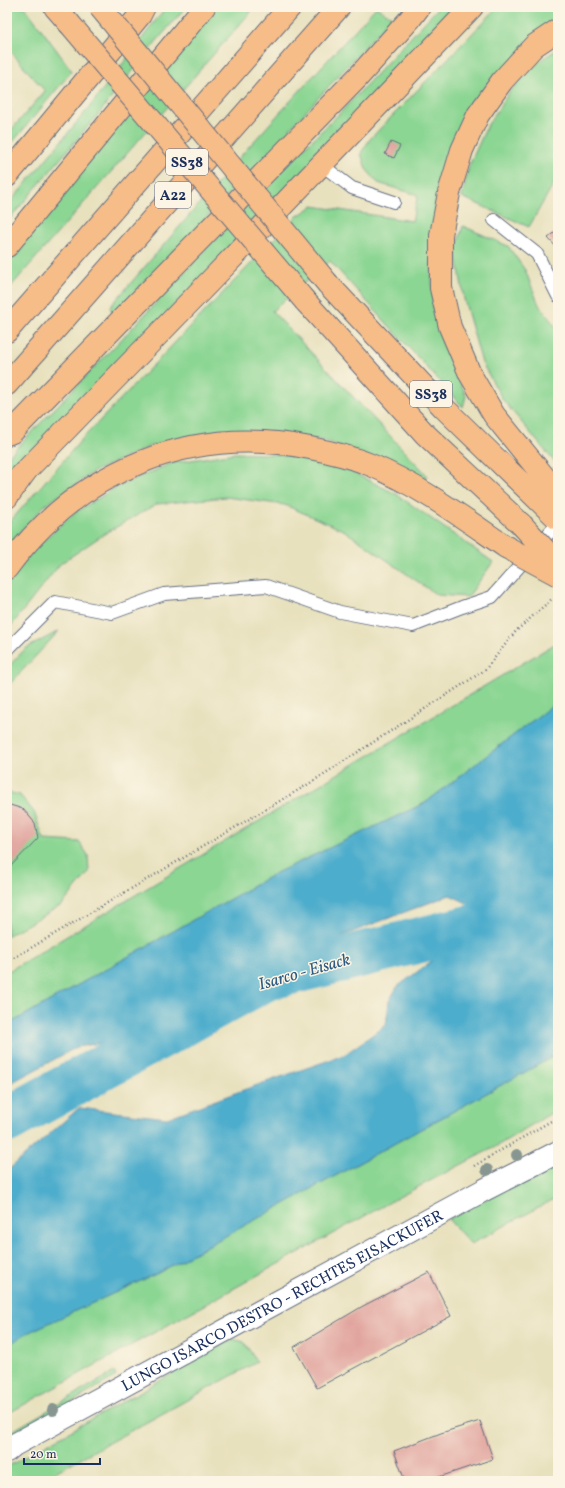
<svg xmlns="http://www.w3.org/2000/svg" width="565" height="1488" font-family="Vollkorn,serif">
  <rect width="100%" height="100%" fill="#fcf5e5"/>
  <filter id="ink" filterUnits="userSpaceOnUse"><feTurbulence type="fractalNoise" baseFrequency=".025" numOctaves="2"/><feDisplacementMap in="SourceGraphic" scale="8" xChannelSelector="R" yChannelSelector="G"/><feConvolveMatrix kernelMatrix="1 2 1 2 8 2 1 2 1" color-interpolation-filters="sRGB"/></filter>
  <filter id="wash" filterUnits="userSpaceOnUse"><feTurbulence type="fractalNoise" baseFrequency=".012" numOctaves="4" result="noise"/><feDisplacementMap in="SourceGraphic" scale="16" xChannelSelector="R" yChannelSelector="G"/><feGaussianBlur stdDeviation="0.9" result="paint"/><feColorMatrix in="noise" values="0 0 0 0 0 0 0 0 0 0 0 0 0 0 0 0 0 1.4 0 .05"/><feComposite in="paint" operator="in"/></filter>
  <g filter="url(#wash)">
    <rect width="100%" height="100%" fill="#e8e1be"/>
    <path fill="#8bd693" stroke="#538278" d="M7,7H25L72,71L7,149V135L45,91L7,47Z
      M166,7H186L155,43L101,111L7,222V206L88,109Z
      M215,7H255L7,291V257Z
      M376,7L392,17L258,164L113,314L110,307L245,151Z
      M439,7H461L7,479V458L138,322L268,183L339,114Z
      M498,7H558V20L491,82L431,258L433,307L445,350L466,396L463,407L330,261L272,311L427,475L423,481L326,441L272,432L215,433L182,438L151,446L95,471L44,506L7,546V525L83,438L296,217L313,206L412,221L418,195L378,183L366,169L361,153L370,139Z
      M558,49V176L529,227L462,197L469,166L487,126L511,90L542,59Z
      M463,226L508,246L525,270L539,305L558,330V466L503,400L482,363L464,299L456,250Z
      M235,453L289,455L348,470L396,494L493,562L468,597L437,595L345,531L285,505L226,497L157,504L104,534L60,564L7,631V586L32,551L74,513L117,487L172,463Z
      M59,631L7,687V668L25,649Z
      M558,642V701L425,803L278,872L7,1025V972Z
      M7,792L20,795L34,812L44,840L79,842L88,855L89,872L62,905L7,936Z
      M558,1054V1109L495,1147L401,1196L7,1414V1346L25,1334L158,1273Z
      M558,1161V1197L471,1244L448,1219Z
      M233,1339L244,1342L257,1362L57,1471L43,1481H7V1467Z
      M114,1372L116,1376L7,1441V1434Z"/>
    <path fill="#4eadcc" stroke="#346e95" d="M558,701V1054L158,1273L25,1334L7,1346V1171L79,1108L167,1118L246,1089L344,1055L386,1025L389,1001L397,987L445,951L469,904L450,895L267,964L140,1036L77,1047L7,1085V1025L278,872L425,803Z"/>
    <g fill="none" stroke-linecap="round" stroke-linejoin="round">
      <path stroke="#4eadcc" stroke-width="46" d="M7,1120L266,978L558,906"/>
    </g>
    <g id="blocks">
      <path fill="#e1a59f" d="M391,142L400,146L394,158L385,154Z
        M558,230V249L548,238Z
        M7,804L23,809L35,823L38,838L7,870Z
        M429,1272L451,1316L317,1388L294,1347L363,1306Z
        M480,1421L493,1459L427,1481H405L394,1451L441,1433Z"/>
    </g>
  </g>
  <g filter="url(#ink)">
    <use href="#blocks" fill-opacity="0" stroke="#636d80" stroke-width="1"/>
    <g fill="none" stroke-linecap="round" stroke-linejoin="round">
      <g stroke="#636d80" stroke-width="14">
        <path id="service" d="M322,165L352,188L394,202
          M494,220L537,254L558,296
          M7,650L55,602L112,613L164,594L266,586L340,612L413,626L462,607L492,597L558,523"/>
      </g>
      <g stroke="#636d80" stroke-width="24">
        <g id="minor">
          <path id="s1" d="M7,1451L14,1445L484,1190L558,1152"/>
        </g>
      </g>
      <g stroke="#636d80" stroke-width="24">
        <path id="primary" d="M12,485L215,276L472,7"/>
      </g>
      <g stroke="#636d80" stroke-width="24">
        <path id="trunk" d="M55,7L69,23
          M558,30L534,46L502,81L478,115L462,150L449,193L441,235V288L450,327L470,374L494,415L550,484L558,496
          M328,284L444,408L558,519
          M305,301L425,434L522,525
          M7,568C78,470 191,424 310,448C331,452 352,457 371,465C420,486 462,517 506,547"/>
      </g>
      <g stroke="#636d80" stroke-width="24">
        <path id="motorway" d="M7,176L140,15L144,7
          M7,246L204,7
          M7,331L290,7
          M7,384L339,7
          M7,434L12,432L358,77L410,19L419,7
          M7,497L25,472"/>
      </g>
      <path stroke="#636d80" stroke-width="2.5" stroke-dasharray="1 3" stroke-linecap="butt" d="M7,962L307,785L485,670L516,631L553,598
        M474,1166L558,1117"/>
      <use href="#service" stroke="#fff" stroke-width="12"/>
      <use href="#minor" stroke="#fff" stroke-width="22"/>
      <use href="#primary" stroke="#f7bd88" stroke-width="22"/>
      <use href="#trunk" stroke="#f7bd88" stroke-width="22"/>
      <use href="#motorway" stroke="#f7bd88" stroke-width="22"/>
      <g stroke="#636d80" stroke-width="24" stroke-linecap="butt">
        <path id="trunk-bridge" d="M100,7L328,284
          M69,23L305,301
          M522,525L558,564
          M506,547L558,575"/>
      </g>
      <use href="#trunk-bridge" stroke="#f7bd88" stroke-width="22"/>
    </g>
    <g fill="#879690">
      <circle cx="517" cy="1155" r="6"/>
      <circle cx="487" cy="1170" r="6"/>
      <circle cx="53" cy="1410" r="6"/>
    </g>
  </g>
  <g text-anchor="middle" stroke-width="3" stroke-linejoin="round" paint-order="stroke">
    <g fill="#fcf5e5" stroke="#5e6a86" stroke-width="1">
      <rect x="166" y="149" width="42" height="26" rx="3"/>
      <rect x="155" y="182" width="36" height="26" rx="3"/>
      <rect x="410" y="381" width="42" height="26" rx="3"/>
    </g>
    <g font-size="15" font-weight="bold" fill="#1b2f5e">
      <text x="187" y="167">SS38</text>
      <text x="173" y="200">A22</text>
      <text x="431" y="399">SS38</text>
    </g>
    <g font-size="16" fill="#1b2f5e" stroke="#fcf5e5">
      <text dy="6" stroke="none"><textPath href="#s1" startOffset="314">LUNGO ISARCO DESTRO - RECHTES EISACKUFER</textPath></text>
    </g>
    <g font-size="17" font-style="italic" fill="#2d5b84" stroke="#fcf5e5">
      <text transform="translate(304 971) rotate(-16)" y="6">Isarco - Eisack</text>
    </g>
  </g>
  <rect width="565" height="1488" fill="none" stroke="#fcf5e5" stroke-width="24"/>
  <path d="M24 1458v6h76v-6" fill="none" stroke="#1b2f5e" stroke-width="2"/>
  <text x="30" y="1458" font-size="12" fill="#1b2f5e" stroke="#fcf5e5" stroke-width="3" paint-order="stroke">20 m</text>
</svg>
